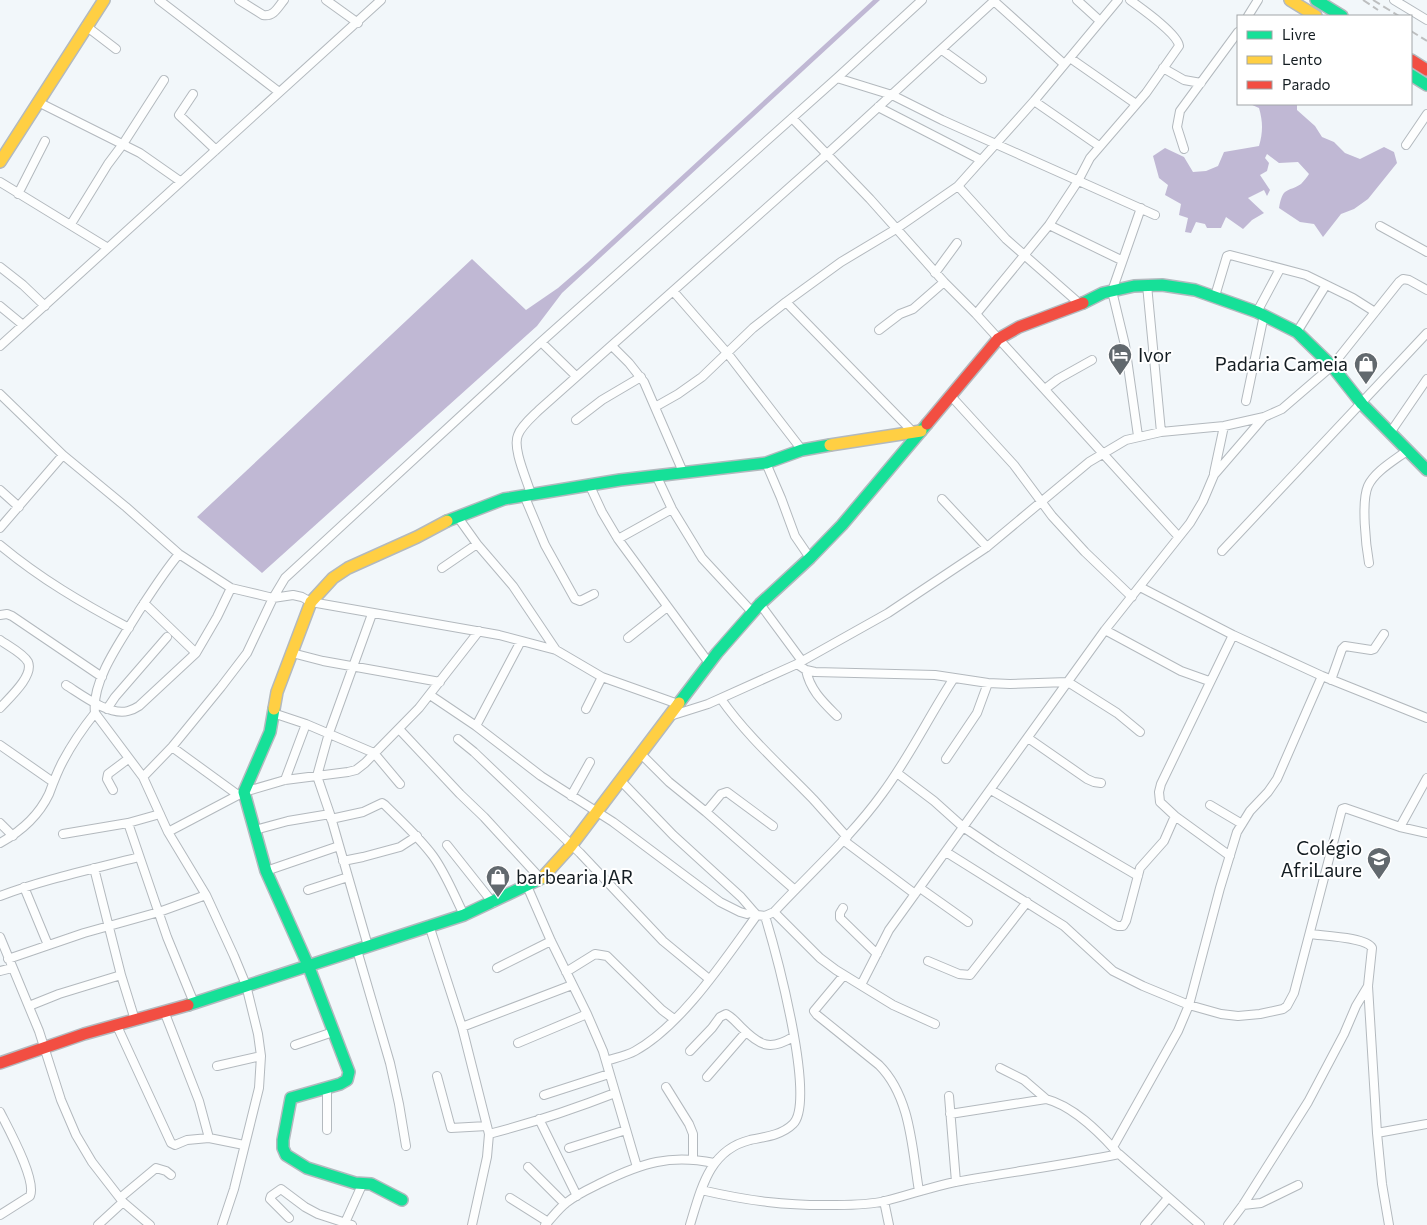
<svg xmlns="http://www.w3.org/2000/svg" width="1427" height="1225" font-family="Commissioner,sans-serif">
  <rect width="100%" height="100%" fill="#f2f7fa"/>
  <path fill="#c0b8d4" d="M873,0H880L562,293L537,326L262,573L197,517L472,259L526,310L558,288L588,262Z
    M1250,104H1297V110L1315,126L1322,137L1334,142L1345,153L1360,159L1384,147L1394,152L1397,163L1368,199L1354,209L1341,214L1323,237L1314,224L1300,222L1279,208C1283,186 1287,193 1301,184C1304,181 1307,177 1309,174L1298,162L1279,163L1267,154L1265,158L1269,163L1267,171L1260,175L1270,190L1267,196L1264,190L1248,198L1264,213L1252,220L1243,229L1226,217L1221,228H1207L1205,224L1196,222L1191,233L1185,232L1188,218L1179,215L1181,204L1165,195L1168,185L1159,178L1153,156L1165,148L1184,157L1193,172L1206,171L1218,166L1224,152L1259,146C1263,132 1263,122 1259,108Z"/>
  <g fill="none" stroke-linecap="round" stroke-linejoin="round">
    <g stroke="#b3b9be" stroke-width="10">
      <path id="street" d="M159,0L279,92
        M239,0L263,15C274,17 278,7 284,0
        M326,0L358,23
        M1077,0L1100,21
        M1394,0L1427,20
        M994,1L1064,64
        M1248,16L1258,0
        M86,26L116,49
        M942,50L982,79
        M1070,58L1136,104
        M1163,68L1184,80L1201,83
        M837,78L892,95L942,120L1155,215
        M193,94L179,115L216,150
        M1034,101L1099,146
        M38,102L140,153L180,181
        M878,107L981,160
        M792,118L870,199L944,282L976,314L1178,536
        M1406,145L1427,114
        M1184,149L1177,127L1180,111L1238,32
        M0,182L108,248
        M958,186L1006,239L1080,304
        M18,194L45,141
        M71,224L108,164L123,144L164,80
        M1049,225L1121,260
        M1380,226L1427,252
        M0,267L23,285L45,306
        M935,273L957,243
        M1147,285L1161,432
        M673,291L728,354L802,450
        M1215,296L1227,256L1230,255L1306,275L1353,298L1375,312
        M786,302L913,432
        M0,306L23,325
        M1257,312L1280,269
        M976,314L1049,225L1078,181L1090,158L1146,93L1179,46C1178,34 1141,8 1130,0
        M879,330L900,314L913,309L944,282
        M1297,332L1326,285
        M541,342L576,376
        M0,346L381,0
        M612,346L629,363L644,382L683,472
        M1045,389L1058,379L1092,360
        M0,394L63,455L126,507L179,554L231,588L273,598L293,595L302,597L311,602L499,635L556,650L602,677L678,704
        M950,395L1014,465L1052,516L1085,552L1132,597
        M1246,401L1264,315
        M655,407L678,394L702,377L753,328L786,302L841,262L896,229L958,186L1034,101L1118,0
        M576,420L602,400L641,377
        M1390,433L1427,379
        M1138,436L1125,345L1112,291L1141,208
        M766,463L781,498L795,536L810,558
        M1214,473L1224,426
        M656,475L672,509L702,558L753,613
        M589,484L602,512L618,539L709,663
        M0,490L19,507
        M531,494C527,480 512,448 518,435C521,426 532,417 539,410L826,155L995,0
        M524,495L545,545L575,599L580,601L594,594
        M942,499L987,547
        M457,516L477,544L513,586L556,650
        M0,528L63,455
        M618,539L672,509
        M0,545C41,579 82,603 129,628
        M1222,551L1427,333
        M1369,563C1366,546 1361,502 1368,486C1375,471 1395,460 1408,450
        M442,568L477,544
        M1140,587L1233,635L1322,676L1427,718
        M144,603L196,653
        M760,604L802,661
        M0,615L7,614L12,616L102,677
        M1105,630L1181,671L1209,681
        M628,638L667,607
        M0,640C8,646 23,653 28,662C34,676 9,698 0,708
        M292,653L323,661L440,682
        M797,664L806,670L815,672L935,675L988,683L1010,684L1068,682L1117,713L1140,732
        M806,670C810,690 823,702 837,716
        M1331,680L1342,649L1345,646L1371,650L1374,649L1384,634
        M66,685C82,695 109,716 128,711C132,710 136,708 139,706L196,653L217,617L231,588
        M430,695L476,726L541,776L613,822L720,902L740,912L747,914L754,912
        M721,699C747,736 781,766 813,799C824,811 835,824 847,837
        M107,709L115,697L167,637
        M586,709L602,677
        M95,713L143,777L168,832L206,895L234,956L246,985L258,1034L261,1056L259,1088L234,1189L222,1225
        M273,713L306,724L374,753L400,784
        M670,716L708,704L797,664L888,613L987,547L1089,462L1126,440L1161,432L1224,426L1264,417L1282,409L1332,366L1399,282L1403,279L1409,280L1427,290
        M476,726L521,641
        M399,729L460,794L484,817L541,879
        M1028,738L1087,779L1094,782L1101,783
        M458,739L474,752L580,853L663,941L709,979
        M0,745L53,782
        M172,747L238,795
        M641,754L669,782L706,812L795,890
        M946,759L977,713L988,683
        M897,773L934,801L963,827L997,850L1115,925L1118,926H1123L1126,921L1140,868L1164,841L1175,816L1160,802L1159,792L1161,784L1233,635
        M143,777L172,747L221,687L247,653L273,598L285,578L541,342L837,78L922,0
        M285,780L306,724
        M621,781L673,835L741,897L754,912L757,915L765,916L774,912C810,873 851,837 882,794C909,758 929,716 954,678
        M113,790L107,779L108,774L128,759
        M991,790L1138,876
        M571,796L590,762
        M1210,805L1242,824
        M706,812L721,794L727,792L773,826
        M1175,816L1230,856
        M331,819L363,812L382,803L385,805C401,821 419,837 433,856C446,874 454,895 464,915
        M0,823L13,836
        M128,823L167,937L194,1003
        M1400,827L1427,778
        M255,830L288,821L330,814
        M168,832L244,792L285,780L348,772L356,770L365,763L419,708L479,631
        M63,834L128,823L160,814
        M843,840L915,894
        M0,843C20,832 39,815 49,794C53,783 57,772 63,761C72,744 83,728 95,713C91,680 123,638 139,611C152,591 164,572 179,554
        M447,845L493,903
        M946,852L1064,926L1113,971L1143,986L1189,1005L1221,1014L1238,1016L1260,1014L1283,1009L1287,1006L1294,993L1342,809L1345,808L1400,827L1427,833
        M343,861L363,857L400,847L417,836
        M94,868L121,975L135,1020
        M266,871L339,846
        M527,886L551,941L587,1014L603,1051L637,1167
        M24,887L48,945
        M920,888L968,922
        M308,890L348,877
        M0,896C45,879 93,869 139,857
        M843,908L840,913V918L877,954
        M774,912L820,958L836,970L893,1005L935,1024
        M429,925L462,1027L489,1134L487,1157L472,1225
        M1310,934C1323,936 1366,937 1372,948L1368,986L1377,1133L1382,1184L1389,1225
        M0,937L39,1031L61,1100L76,1135L92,1162L123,1202L150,1225
        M368,946L330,814L317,776L329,733L372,614
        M357,950L390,1063L399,1104L406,1146
        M8,959L84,933L159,912L206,895
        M928,961L959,974L970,975L1027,902
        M497,968L551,941
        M0,971L12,968
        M566,972L595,954L607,956L662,1010L674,1019
        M844,975L814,1011L817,1015L879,1065C911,1097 912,1149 919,1191
        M861,985L889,930L902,912L1105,630L1190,523L1203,501L1214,475L1264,417
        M29,1006L59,994L121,975
        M117,1026L171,1143L175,1145L187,1140L209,1138L199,1101L164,1011
        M462,1027L572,985
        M518,1043L587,1014
        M295,1045L333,1032
        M690,1051L712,1028L720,1017L726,1014C732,1017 736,1022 741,1027C760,1046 770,1051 793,1037
        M606,1061C615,1058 626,1056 635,1051C682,1025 725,959 757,915
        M217,1066L261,1056
        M1000,1068L1024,1080L1046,1099
        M437,1076L451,1128L487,1126
        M707,1077L746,1032
        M666,1087L689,1124L693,1134V1159
        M327,1089V1130
        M544,1095L609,1074
        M949,1096L956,1182
        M0,1112C8,1128 37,1180 30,1196L0,1215
        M950,1114L1046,1099C1073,1106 1098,1131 1116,1151
        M539,1119L577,1196
        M1377,1133L1427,1124
        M489,1134C532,1123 574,1109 615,1093
        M209,1138L244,1145
        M1113,1147L1178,1031L1189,1005L1220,888L1237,832L1250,811L1268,792L1277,779L1322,676
        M569,1148L626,1130
        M528,1167L565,1204
        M701,1190C749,1201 786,1206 836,1205C852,1205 869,1205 885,1201C909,1195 931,1187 955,1182C1010,1172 1065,1165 1119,1154L1200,1225
        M120,1198L156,1168L166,1171L171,1175
        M510,1198L548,1222
        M884,1201L889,1225
        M1243,1205L1261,1203L1298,1185
        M289,1218L270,1199L271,1196L281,1189L305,1207L318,1214L352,1225
        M98,1225L123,1202
        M344,1225L362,1185
        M545,1225C552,1218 558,1209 566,1203C577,1194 591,1188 603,1182C642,1163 670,1154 714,1163
        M690,1225C701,1189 709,1150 750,1140C765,1137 782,1135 793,1124C817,1101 775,949 765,916
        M1145,1225L1168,1198
        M1228,1225L1243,1205L1308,1102L1344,1034L1356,1006L1368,986"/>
    </g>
    <g stroke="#b3b9be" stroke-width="14">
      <path id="fast" d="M1316,0L1342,16
        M1411,75L1427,85
        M1083,303L1103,293L1134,286L1162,285L1195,290L1257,312L1297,332L1332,366L1362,404L1427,470
        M447,521L504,499L620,480L766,463L802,450L830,445
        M679,703L717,653L760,604L810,558L842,525L927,424
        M274,709L270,732L244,792L266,871L308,965L349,1072L347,1080L340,1084L291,1098L283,1140V1148L286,1155L307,1168L355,1183L371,1184L402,1200
        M188,1005L464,915L542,878"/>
    </g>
    <g stroke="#b3b9be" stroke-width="14">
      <path id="slow" d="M1290,0L1316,16
        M0,162L104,0
        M830,445L921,431
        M274,709L277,692L311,602L333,578L348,568L417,537L447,521
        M542,878L571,846L679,703"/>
    </g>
    <g stroke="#b3b9be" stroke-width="14">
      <path id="jam" d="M1411,60L1427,70
        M927,424L998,339L1019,327L1083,303
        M0,1063L84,1034L188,1005"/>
    </g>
    <use href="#street" stroke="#fdfefe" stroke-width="8"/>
    <use href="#fast" stroke="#16e098" stroke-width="11"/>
    <use href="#slow" stroke="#ffcf43" stroke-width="11"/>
    <use href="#jam" stroke="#f24e42" stroke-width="11"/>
    <path stroke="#bdbfc0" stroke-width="2" stroke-dasharray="8 4" stroke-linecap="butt" d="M1363,0L1378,10
      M1373,0L1399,16
      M1411,31L1427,41"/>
  </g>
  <defs>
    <g id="hotel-pin" transform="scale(1.25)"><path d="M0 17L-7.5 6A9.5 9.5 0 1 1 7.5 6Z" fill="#62696e" stroke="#fff"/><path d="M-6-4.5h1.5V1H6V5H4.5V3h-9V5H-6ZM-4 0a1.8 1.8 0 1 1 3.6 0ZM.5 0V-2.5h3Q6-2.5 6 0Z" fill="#fff"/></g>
    <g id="shop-pin" transform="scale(1.25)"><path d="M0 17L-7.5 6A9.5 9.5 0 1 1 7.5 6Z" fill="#62696e" stroke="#fff"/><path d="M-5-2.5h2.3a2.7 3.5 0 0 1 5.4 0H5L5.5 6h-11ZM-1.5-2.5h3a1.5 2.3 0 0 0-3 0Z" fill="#fff"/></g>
    <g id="school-pin" transform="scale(1.25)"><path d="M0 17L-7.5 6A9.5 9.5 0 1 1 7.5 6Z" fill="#62696e" stroke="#fff"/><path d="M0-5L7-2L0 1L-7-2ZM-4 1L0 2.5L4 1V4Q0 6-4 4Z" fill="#fff"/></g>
  </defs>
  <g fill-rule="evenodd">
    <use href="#hotel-pin" x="1120" y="355"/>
    <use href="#shop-pin" x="1366" y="364"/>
    <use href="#school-pin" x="1379" y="859"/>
    <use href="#shop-pin" x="498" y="877"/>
  </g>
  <g text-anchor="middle" stroke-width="4" stroke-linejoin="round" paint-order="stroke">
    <g font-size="19" fill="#141d22" stroke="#fff" text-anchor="start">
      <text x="1138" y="362">Ivor</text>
      <text x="1348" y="371" text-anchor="end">Padaria Cameia</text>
      <text x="1362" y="855" text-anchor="end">Colégio<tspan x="1362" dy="22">AfriLaure</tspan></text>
      <text x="516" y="884">barbearia JAR</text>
    </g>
  </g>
  <rect x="1237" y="15" width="175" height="90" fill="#ffffff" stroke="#a1a5a7"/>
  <rect x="1247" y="31" width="25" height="8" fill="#16e098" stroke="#a1a5a7"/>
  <text x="1282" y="40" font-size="15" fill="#141d22">Livre</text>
  <rect x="1247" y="56" width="25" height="8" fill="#ffcf43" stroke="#a1a5a7"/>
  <text x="1282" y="65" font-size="15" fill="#141d22">Lento</text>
  <rect x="1247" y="81" width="25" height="8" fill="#f24e42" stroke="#a1a5a7"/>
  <text x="1282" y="90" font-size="15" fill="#141d22">Parado</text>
</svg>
